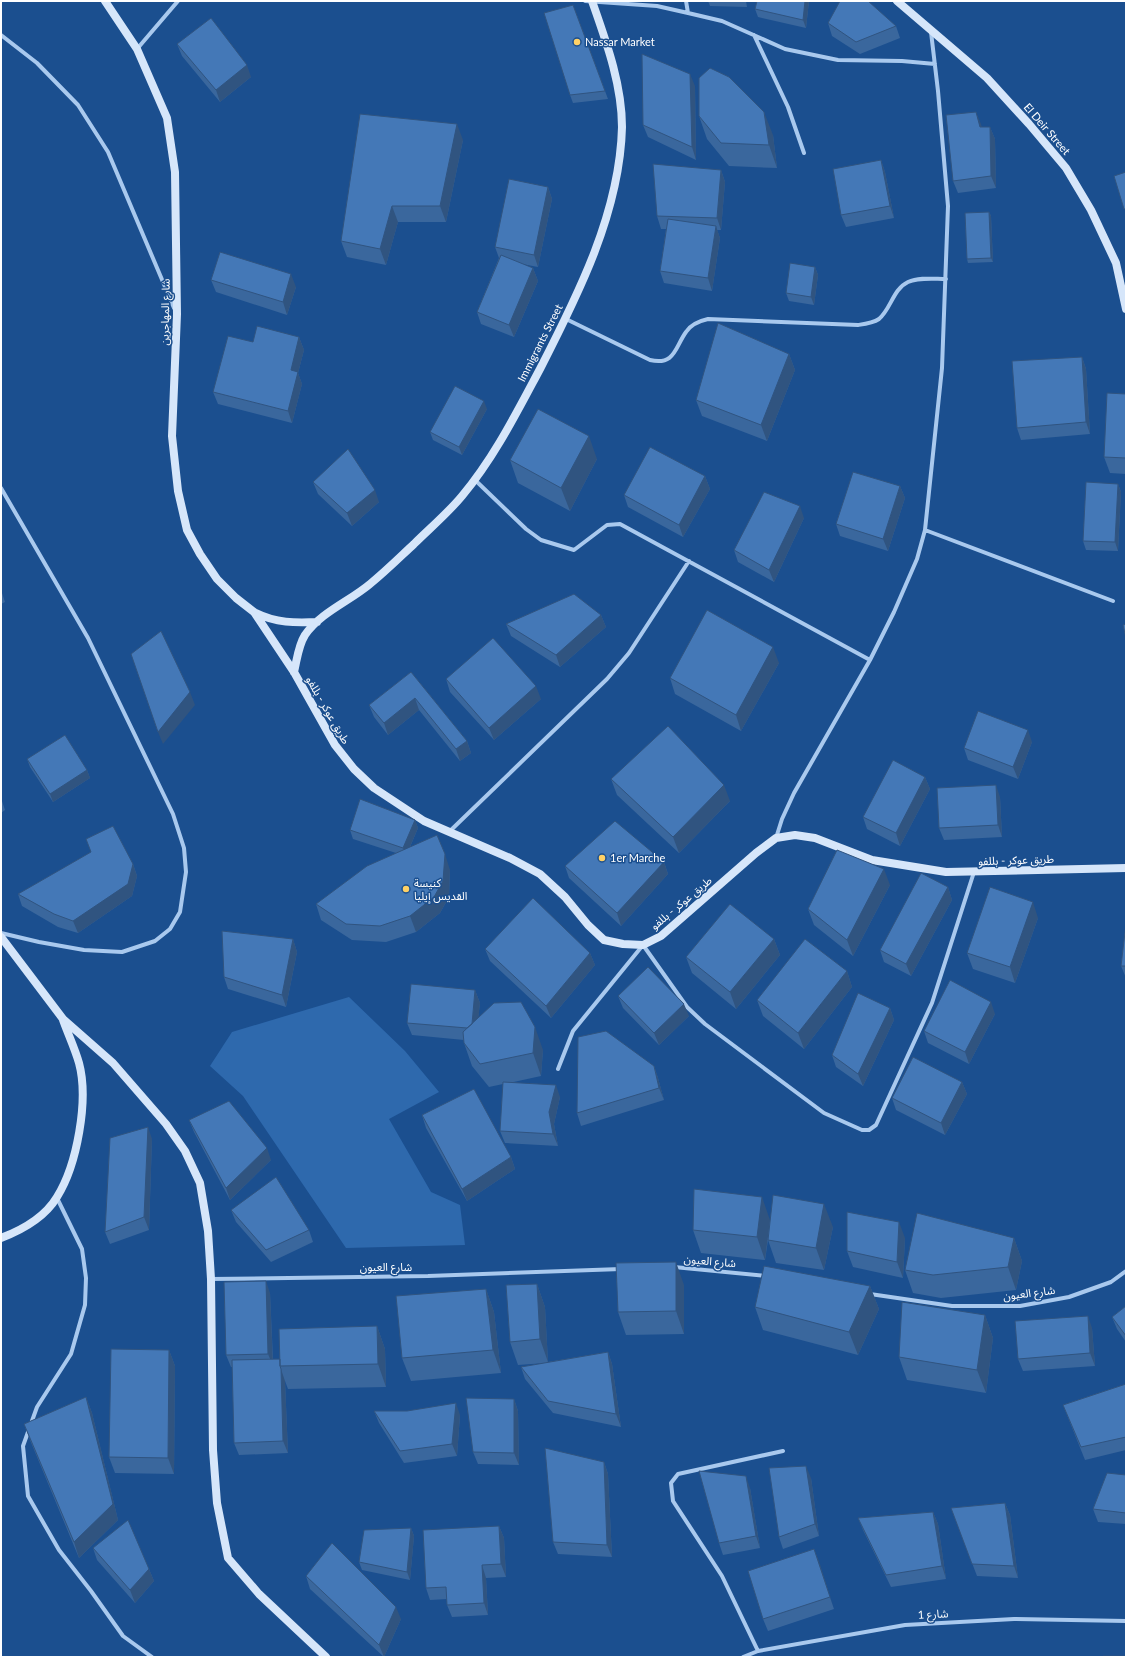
<svg xmlns="http://www.w3.org/2000/svg" width="1127" height="1658" font-family="Lato,'Noto Sans Arabic',sans-serif">
  <rect width="100%" height="100%" fill="#1b4f8f"/>
  <path fill="#2e69ad" d="M349,997L405,1051L439,1092L389,1119L431,1192L460,1205L465,1245L346,1248L243,1096L210,1066L232,1032Z"/>
  <g fill="none" stroke-linecap="round" stroke-linejoin="round">
    <path stroke="#a9c9ee" stroke-width="4" d="M585,1L657,6L688,13L722,21L785,49L838,60L902,61L935,64
      M686,1L688,13
      M1,35L37,63L78,105L108,152L174,308
      M754,35L788,107L804,153
      M137,49L178,1
      M566,319L650,360C675,366 675,347 686,332C691,324 699,321 708,319L858,325C865,324 873,323 879,319C891,309 893,289 908,282C919,277 934,279 946,279
      M475,480L526,529L541,540L574,550L607,525L620,524L870,660
      M1,488L88,638L173,814L184,848L186,872L180,912L170,929L155,941L122,952L84,950L39,942L1,933
      M925,530L1113,601
      M450,831L607,679L629,653L689,561
      M776,838L782,819L794,793L870,660L894,612L917,559L925,530L942,368L948,206L938,91L931,32
      M558,1069L573,1031L643,945L687,1007L705,1024L824,1113L862,1130H869L876,1125L932,1003L974,872
      M57,1198L82,1249L86,1278L85,1305L71,1354L37,1407L23,1446L28,1496L59,1550L91,1591L123,1636L152,1657
      M674,1267L766,1276
      M211,1279L428,1276L621,1269
      M870,1294L952,1306H1020L1069,1297L1111,1282L1126,1271
      M758,1651L722,1576L673,1501L671,1483L678,1474L783,1451
      M743,1657L758,1651L905,1625L1014,1619L1126,1621"/>
    <path stroke="#d6e6fa" stroke-width="8" d="M105,1L137,49L167,118L175,172L177,314L172,436L178,491L187,530L200,554L217,579L236,598L254,612L294,672L335,745L354,769L374,788L424,821L510,858L540,874L565,897L588,925L604,940L623,944L643,945L661,936L756,853L776,838L795,835L815,838L872,860L946,872L1126,868
      M897,1L987,78L1029,124L1066,168L1091,210L1116,263L1126,309
      M256,613C276,623 295,623 317,622
      M294,672C297,660 298,646 305,635C321,612 350,601 370,584C386,571 400,557 414,544C430,528 448,513 462,496C494,458 517,412 540,369C578,295 620,212 622,127C622,84 606,41 592,1
      M1,937L63,1019L113,1063L166,1124L185,1151L200,1183L208,1231L211,1279L213,1450L217,1503L228,1558L259,1594L326,1657
      M1,1238C22,1230 45,1217 57,1197C77,1165 89,1100 79,1063C75,1049 68,1034 63,1020"/>
  </g>
  <path fill="#3a679d" d="M708,1H746L747,7L710,6Z
    M757,1H809L806,28L758,17L755,9Z
    M573,5L608,99L573,103L570,95Z
    M828,23L896,26L900,38L860,54L832,36Z
    M177,44L251,77L220,102L182,56Z
    M695,86L696,160L648,137L643,125Z
    M699,116L773,135L777,168L729,166L707,139Z
    M981,127H990L995,139L996,188L958,193L953,181Z
    M463,140L446,222H398L386,265L347,257L341,241Z
    M881,160L885,172L894,218L846,227L841,215Z
    M721,170L725,182L721,230H717L720,238L712,291L664,283L660,271L666,229H661L657,216Z
    M548,187L552,199L538,267L522,264L533,268L538,281L514,337L481,324L477,312L499,258L495,247Z
    M989,212L991,216L993,262L968,263L967,259Z
    M815,267L818,275L814,305L789,301L786,293Z
    M211,280L296,287L287,315L216,292Z
    M299,337L304,350L298,373L302,384L292,423L218,404L213,392L253,342Z
    M789,354L795,370L767,441L702,416L696,400Z
    M1082,357L1086,369L1090,434L1021,440L1017,428Z
    M1126,394V474L1110,473L1104,457Z
    M487,409L462,455L433,440L430,432Z
    M597,459L570,511L518,483L510,460Z
    M705,476L710,489L683,537L628,507L624,495Z
    M313,482L379,502L352,526L318,494Z
    M1118,484L1121,492L1118,551L1086,550L1083,541Z
    M900,486L905,498L888,551L840,536L836,524Z
    M804,518L774,582L738,562L734,550Z
    M1,590L5,602L1,604Z
    M601,615L606,627L560,667L511,636L506,624Z
    M779,663L741,731L675,694L670,678Z
    M411,672L467,741L471,753L460,761L419,710L388,735L374,717L369,705Z
    M446,679L541,699L494,740L450,692Z
    M1032,742L1018,779L968,760L964,748Z
    M27,759L87,770L90,778L53,802L30,767Z
    M925,777L930,789L900,846L867,829L863,817Z
    M611,779L730,801L679,853L617,795Z
    M1000,797L1002,837L944,840L939,828Z
    M1,798L5,810L1,813Z
    M415,820L418,828L410,847L450,870L449,897L440,913L416,932L386,942L352,940L321,920L316,904L396,853L353,839L350,830Z
    M664,862L668,874L621,926L569,878L565,866Z
    M133,864L137,876L132,896L78,933L58,927L22,906L18,894Z
    M890,885L853,956L814,925L808,909Z
    M948,887L952,900L911,976L884,962L880,950Z
    M1038,918L1015,983L973,969L967,953Z
    M1126,924V978L1121,966Z
    M293,939L297,952L286,1007L228,989L224,977Z
    M774,939L780,955L736,1009L692,973L686,957Z
    M485,949L590,953L595,965L551,1018L490,961Z
    M847,971L852,987L804,1049L763,1016L757,1000Z
    M475,990L480,1003L478,1018L543,1050L541,1076L509,1083L560,1097L554,1124L558,1146L505,1143L500,1131L503,1084L489,1087L472,1066L464,1043V1040L412,1035L407,1023Z
    M618,996L689,1016L659,1045L623,1008Z
    M890,1008L894,1020L863,1086L836,1067L832,1055Z
    M995,1014L969,1064L928,1043L924,1031Z
    M654,1066L658,1078L664,1100L581,1126L577,1113Z
    M962,1082L967,1094L945,1135L896,1110L892,1098Z
    M422,1115L511,1157L515,1169L467,1201L426,1128Z
    M189,1120L271,1160L230,1200L194,1132Z
    M152,1139L149,1230L110,1244L105,1232Z
    M231,1210L309,1230L313,1242L271,1262L236,1222Z
    M770,1220L833,1227L824,1270L776,1263L768,1240L765,1260L701,1253L693,1230Z
    M905,1238L903,1278L853,1267L847,1251Z
    M1014,1238L1022,1261L1016,1290L941,1298L913,1293L905,1270Z
    M537,1284L545,1307L548,1362L608,1352L612,1364L621,1427L553,1413L525,1379L521,1367L545,1363L518,1365L510,1342Z
    M684,1285V1334L626,1335L618,1312Z
    M870,1286L879,1309L858,1355L763,1330L755,1307Z
    M486,1289L494,1312L501,1373L411,1381L402,1358Z
    M270,1293L273,1359H280L377,1326L385,1349L386,1387L288,1389L285,1381L288,1453L239,1455L234,1443L232,1367H231L226,1355Z
    M1126,1306V1342L1117,1329L1112,1317Z
    M985,1315L993,1338L986,1393L907,1380L899,1357Z
    M1092,1328L1095,1366L1023,1371L1018,1359Z
    M169,1350L175,1366L174,1474L115,1473L109,1457Z
    M1126,1384V1450L1085,1460L1063,1405Z
    M86,1397L92,1413L118,1520L79,1558L30,1440L24,1424Z
    M514,1399L518,1411L519,1465L478,1464L473,1452Z
    M374,1411L460,1415L457,1456L404,1463L379,1423Z
    M604,1462L608,1474L612,1557L558,1554L553,1542Z
    M1126,1475V1524L1098,1522L1093,1509Z
    M811,1478L819,1536L783,1549L779,1537Z
    M750,1488L760,1548L723,1555L719,1543Z
    M1005,1503L1010,1515L1018,1578L977,1576L951,1508Z
    M933,1512L938,1524L946,1579L891,1587L863,1530L858,1518Z
    M499,1526L504,1538L506,1577L486,1578L488,1615L452,1617L447,1605V1599L430,1600L426,1588Z
    M411,1528L414,1536L410,1580L362,1570L359,1562Z
    M93,1548L149,1569L154,1581L135,1603L97,1560Z
    M814,1549L834,1609L768,1631L763,1619Z
    M306,1576L401,1619L384,1657L310,1589Z"/>
  <path fill="#305480" d="M805,1H809L806,28L803,20Z
    M247,65L251,77L220,102L216,90Z
    M690,74L695,86L696,160L692,147Z
    M764,112L773,135L777,168L769,145Z
    M976,112L981,124L985,139L980,127Z
    M457,124L463,140L446,222L440,206Z
    M990,127L995,139L996,188L991,176Z
    M881,160L885,172L894,218L890,206Z
    M721,170L725,182L721,230L717,218Z
    M548,187L552,199L538,267L534,255Z
    M392,206L398,222L386,265L380,249Z
    M989,212L991,216L993,262L991,258Z
    M716,226L720,238L712,291L708,278Z
    M815,267L818,275L814,305L811,297Z
    M533,268L538,281L514,337L509,325Z
    M291,274L296,287L287,315L283,302Z
    M299,337L304,350L298,373L302,384L292,423L288,411L291,370Z
    M789,354L795,370L767,441L761,425Z
    M1082,357L1086,369L1090,434L1086,422Z
    M484,401L487,409L462,455L459,447Z
    M589,436L597,459L570,511L561,488Z
    M705,476L710,489L683,537L679,525Z
    M1118,484L1121,492L1118,551L1115,542Z
    M900,486L905,498L888,551L883,539Z
    M375,490L379,502L352,526L347,513Z
    M800,506L804,518L774,582L769,570Z
    M601,615L606,627L560,667L556,655Z
    M773,647L779,663L741,731L736,715Z
    M536,686L541,699L494,740L489,728Z
    M190,692L195,705L163,744L158,732Z
    M415,698L419,710L388,735L384,723Z
    M1028,730L1032,742L1018,779L1013,767Z
    M467,741L471,753L460,761L456,749Z
    M87,770L90,778L53,802L50,794Z
    M925,777L930,789L900,846L896,833Z
    M724,785L730,801L679,853L673,837Z
    M996,785L1000,797L1002,837L998,825Z
    M415,820L418,828L406,856L403,848Z
    M445,854L450,870L449,897L440,913L416,932L410,916Z
    M664,862L668,874L621,926L617,913Z
    M133,864L137,876L132,896L78,933L73,921Z
    M884,869L890,885L853,956L847,940Z
    M948,887L952,900L911,976L906,964Z
    M1033,902L1038,918L1015,983L1010,967Z
    M293,939L297,952L286,1007L282,995Z
    M774,939L780,955L736,1009L730,992Z
    M590,953L595,965L551,1018L546,1006Z
    M847,971L852,987L804,1049L798,1033Z
    M475,990L480,1003L476,1041L472,1029Z
    M991,1002L995,1014L969,1064L965,1052Z
    M684,1004L689,1016L659,1045L654,1033Z
    M890,1008L894,1020L863,1086L858,1074Z
    M535,1027L543,1050L541,1076L533,1053Z
    M654,1066L658,1078L664,1100L659,1088Z
    M962,1082L967,1094L945,1135L941,1123Z
    M556,1085L560,1097L554,1124L558,1146L553,1134L549,1112Z
    M148,1127L152,1139L149,1230L144,1217Z
    M267,1148L271,1160L230,1200L226,1188Z
    M511,1157L515,1169L467,1201L462,1189Z
    M762,1197L770,1220L765,1260L757,1237Z
    M824,1204L833,1227L824,1270L816,1248Z
    M899,1222L905,1238L903,1278L897,1262Z
    M1014,1238L1022,1261L1016,1290L1008,1267Z
    M676,1262L684,1285V1334L676,1311Z
    M266,1281L270,1293L273,1366L268,1354Z
    M537,1284L545,1307L548,1362L540,1339Z
    M870,1286L879,1309L858,1355L849,1332Z
    M486,1289L494,1312L501,1373L493,1350Z
    M985,1315L993,1338L986,1393L977,1370Z
    M1088,1316L1092,1328L1095,1366L1090,1353Z
    M377,1326L385,1349L386,1387L378,1364Z
    M169,1350L175,1366L174,1474L168,1458Z
    M608,1352L612,1364L621,1427L616,1414Z
    M281,1369L285,1381L288,1453L283,1441Z
    M86,1397L92,1413L118,1520L79,1558L74,1542Z
    M514,1399L518,1411L519,1465L514,1453Z
    M456,1403L460,1415L457,1456L452,1444Z
    M604,1462L608,1474L612,1557L607,1545Z
    M806,1466L811,1478L819,1536L815,1524Z
    M746,1476L750,1488L760,1548L756,1536Z
    M1005,1503L1010,1515L1018,1578L1014,1566Z
    M933,1512L938,1524L946,1579L942,1566Z
    M499,1526L504,1538L506,1577L501,1564Z
    M411,1528L414,1536L410,1580L407,1572Z
    M814,1549L819,1561L834,1609Z
    M482,1565L486,1578L488,1615L484,1603Z
    M149,1569L154,1581L135,1603L130,1590Z
    M396,1607L401,1619L384,1657L379,1645Z"/>
  <path fill="#4478b7" stroke="#305480" d="M757,1H805L803,20L755,9Z
    M840,1H868L896,26L856,42L828,23Z
    M573,5L605,91L570,95L544,13Z
    M211,18L247,65L216,90L177,44Z
    M642,54L690,74L692,147L643,125Z
    M710,68L729,77L764,112L769,145L721,143L699,116V78Z
    M976,112L980,127H990L991,176L953,181L946,115Z
    M360,114L457,124L440,206H392L380,249L341,241Z
    M881,160L890,206L841,215L833,169Z
    M653,164L721,170L717,218L657,216Z
    M1126,172V209H1124L1114,176Z
    M509,179L548,187L534,255L495,247Z
    M989,212L991,258L967,259L965,213Z
    M668,219L716,226L708,278L660,271Z
    M220,252L291,274L283,302L211,280Z
    M501,255L533,268L509,325L477,312Z
    M790,263L815,267L811,297L786,293Z
    M718,323L789,354L761,425L696,400Z
    M257,326L299,337L291,370L298,372L288,411L213,392L228,336L253,342Z
    M1082,357L1086,422L1017,428L1012,361Z
    M455,386L484,401L459,447L430,432Z
    M1107,393L1126,394V458L1104,457Z
    M538,409L589,436L561,488L510,460Z
    M650,447L705,476L679,525L624,495Z
    M348,449L375,490L347,513L313,482Z
    M853,472L900,486L883,539L836,524Z
    M1086,482L1118,484L1115,542L1083,541Z
    M764,492L800,506L769,570L734,550Z
    M574,594L601,615L556,655L506,624Z
    M707,610L773,647L736,715L670,678Z
    M1126,624V638L1123,625Z
    M161,631L190,692L158,732L131,654Z
    M493,638L536,686L489,728L446,679Z
    M411,672L467,741L456,749L415,698L384,723L369,705Z
    M978,711L1028,730L1013,767L964,748Z
    M668,726L724,785L673,837L611,779Z
    M65,735L87,770L50,794L27,759Z
    M893,760L925,777L896,833L863,817Z
    M996,785L998,825L939,828L937,788Z
    M360,799L415,820L403,848L350,830Z
    M615,821L664,862L617,913L565,866Z
    M113,826L133,864L128,884L73,921L54,914L18,894L91,852L86,839Z
    M437,835L445,854L443,881L434,897L410,916L380,926L346,924L316,904L367,866Z
    M837,850L884,869L847,940L808,909Z
    M921,873L948,887L906,964L880,950Z
    M990,887L1033,902L1010,967L967,953Z
    M533,898L590,953L546,1006L485,949Z
    M730,904L774,939L730,992L686,957Z
    M1126,924V966H1121Z
    M222,931L293,939L282,995L224,977Z
    M805,939L847,971L798,1033L757,1000Z
    M648,967L684,1004L654,1033L618,996Z
    M950,980L991,1002L965,1052L924,1031Z
    M411,984L475,990L472,1024L467,1028L407,1023Z
    M858,993L890,1008L858,1074L832,1055Z
    M521,1002L535,1027L533,1053L480,1064L464,1043L463,1032L494,1003Z
    M606,1031L654,1066L659,1088L577,1113L578,1037Z
    M913,1057L962,1082L941,1123L892,1098Z
    M503,1082L556,1085L549,1112L553,1134L500,1131Z
    M474,1089L511,1157L462,1189L422,1115Z
    M229,1101L267,1148L226,1188L189,1120Z
    M148,1127L144,1217L105,1232L110,1138Z
    M276,1177L309,1230L266,1250L231,1210Z
    M694,1189L762,1197L757,1237L693,1230Z
    M773,1195L824,1204L816,1248L768,1240Z
    M847,1212L899,1222L897,1262L847,1251Z
    M917,1213L1014,1238L1008,1267L933,1275L905,1270Z
    M676,1262V1311L618,1312L616,1263Z
    M764,1266L870,1286L849,1332L755,1307Z
    M266,1281L268,1354L226,1355L224,1282Z
    M537,1284L540,1339L510,1342L506,1285Z
    M486,1289L493,1350L402,1358L396,1296Z
    M902,1302L985,1315L977,1370L899,1357Z
    M1126,1306V1336L1112,1317Z
    M1088,1316L1090,1353L1018,1359L1015,1321Z
    M377,1326L378,1364L280,1366L279,1329Z
    M111,1349L169,1350L168,1458L109,1457Z
    M608,1352L616,1414L548,1401L521,1367Z
    M280,1359V1366L281,1369L283,1441L234,1443L232,1360Z
    M1126,1384V1437L1081,1447L1063,1405Z
    M86,1397L113,1504L74,1542L24,1424Z
    M466,1398L514,1399V1453L473,1452Z
    M456,1403L452,1444L400,1451L374,1411H407Z
    M545,1448L604,1462L607,1545L553,1542Z
    M806,1466L815,1524L779,1537L769,1468Z
    M699,1471L746,1476L756,1536L719,1543Z
    M1107,1473L1126,1475V1513L1093,1509Z
    M1005,1503L1014,1566L972,1564L951,1508Z
    M933,1512L942,1566L886,1575L858,1518Z
    M128,1520L149,1569L130,1590L93,1548Z
    M499,1526L501,1564L482,1565L484,1603L447,1605L446,1587L426,1588L423,1530Z
    M411,1528L407,1572L359,1562L364,1530Z
    M332,1543L396,1607L379,1645L306,1576Z
    M814,1549L830,1597L763,1619L748,1571Z
    M1103,1656H1126V1657H1103Z"/>
  <g fill="#ffd166" stroke="#1b4f8f" stroke-width="1.5">
    <circle cx="577" cy="42" r="4"/>
    <circle cx="602" cy="858" r="4"/>
    <circle cx="406" cy="889" r="4"/>
  </g>
  <g text-anchor="middle" stroke-width="3" stroke-linejoin="round" paint-order="stroke">
    <g font-size="11" fill="#fff" stroke="#1b4f8f" text-anchor="start">
      <text x="585" y="46">Nassar Market</text>
      <text x="610" y="862">1er Marche</text>
      <text x="414" y="887">كنيسة<tspan x="414" dy="13">القديس إيليا</tspan></text>
    </g>
    <g font-size="11" fill="#fff" stroke="#1b4f8f">
      <text transform="translate(1047 129) rotate(49)" y="4">El Deir Street</text>
      <text transform="translate(165 312) rotate(-89)" y="4">شارع المهاجرين</text>
      <text transform="translate(540 343) rotate(-63)" y="4">Immigrants Street</text>
      <text transform="translate(328 710) rotate(60)" y="4">طريق عوكر - بللفو</text>
      <text transform="translate(1016 860) rotate(-2)" y="4">طريق عوكر - بللفو</text>
      <text transform="translate(681 903) rotate(-40)" y="4">طريق عوكر - بللفو</text>
      <text transform="translate(710 1261) rotate(5)" y="4">شارع العيون</text>
      <text x="386" y="1271">شارع العيون</text>
      <text transform="translate(1029 1293) rotate(-7)" y="4">شارع العيون</text>
      <text transform="translate(933 1614) rotate(-3)" y="4">شارع 1</text>
    </g>
  </g>
  <rect width="1127" height="1658" fill="none" stroke="#ffffff" stroke-width="4"/>
</svg>
